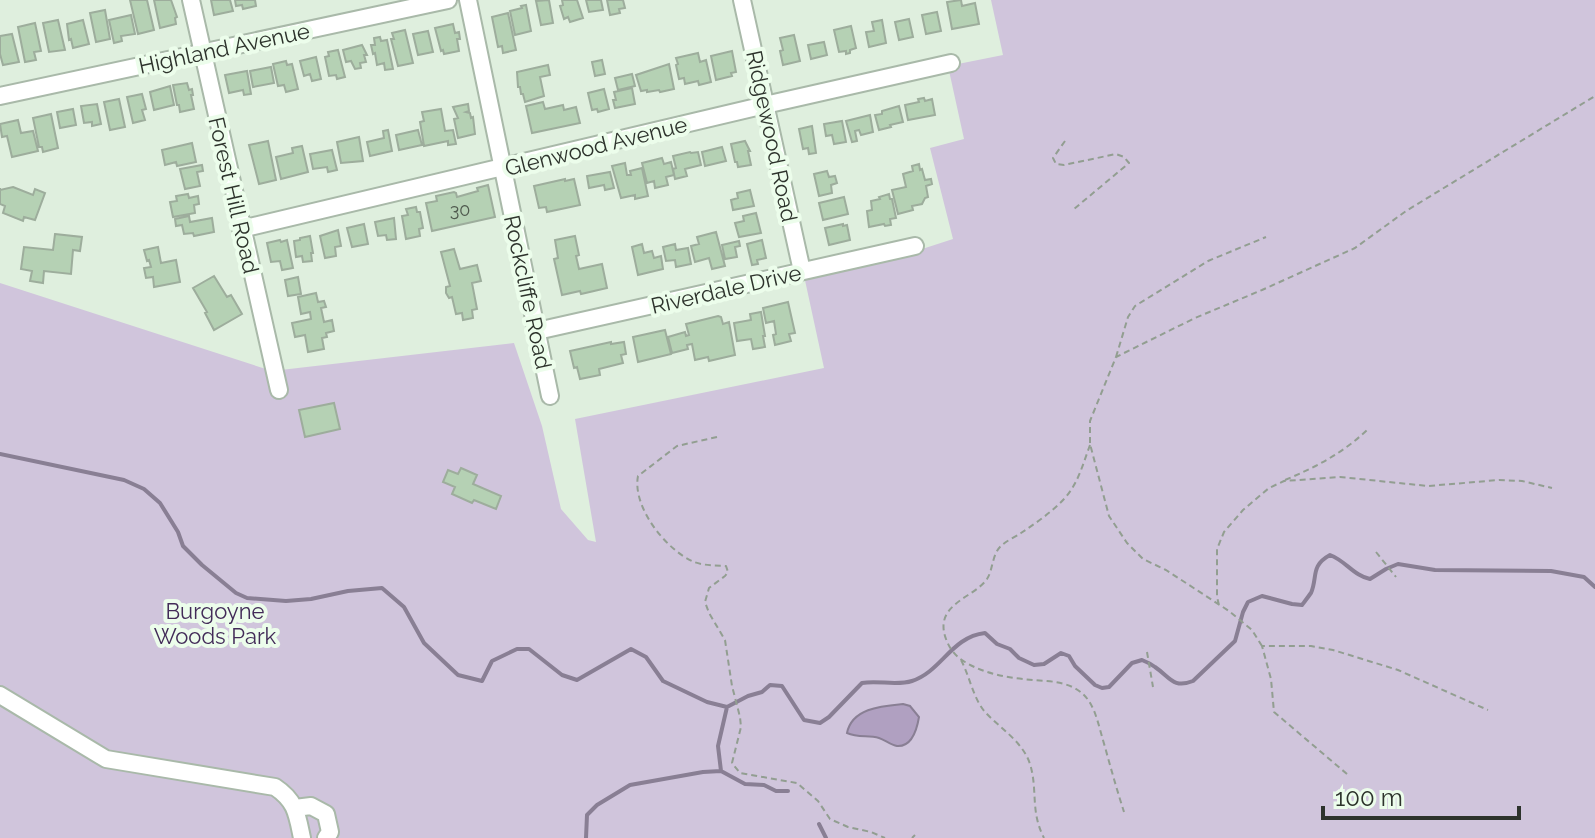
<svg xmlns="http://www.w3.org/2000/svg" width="1595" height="838" font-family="Raleway,sans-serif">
  <rect width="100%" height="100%" fill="#dfefde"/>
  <path fill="#d0c5dc" d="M991,0H1595V838H0V283L272,371L514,343L542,426L561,509L588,540L596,542L575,419L824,368L803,271L916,251L953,239L930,148L964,139L948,66L1003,55Z"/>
  <path fill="#b0a0c1" stroke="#897f94" stroke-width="2" d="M903,704L910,706L919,717C917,729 912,747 897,746C891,745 885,740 879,738C868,735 858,738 847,733C852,708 882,706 903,704Z"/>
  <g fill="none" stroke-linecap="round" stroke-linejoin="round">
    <path stroke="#897f94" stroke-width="4" d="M0,454L124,480L144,489L160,503L178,532L183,546L202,565L236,593L247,598L286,601L311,599L348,591L382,588L404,607L424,643L458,675L482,681L492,661L517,649H529L562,675L577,680L631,649L646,657L663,681L707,702L727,707L748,696L762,692L770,685L782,686L804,720L820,723L829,717L862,683C878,680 896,686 912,681C942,671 951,637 985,633L997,644L1010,649L1019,658L1034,665L1044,664L1061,653L1069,656L1075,666L1095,685L1102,688L1109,687L1132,663L1142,660C1147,662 1151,664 1155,667C1170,677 1173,689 1193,681L1235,641L1243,612L1248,602L1262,596L1292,604L1302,605C1303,604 1310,594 1311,593C1318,577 1310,566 1330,555C1346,561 1354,576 1370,579L1386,569L1398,564L1435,570L1551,571L1584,577L1595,587
      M721,771L745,784L764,785L776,791H788
      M819,824L826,838
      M586,838L587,815L597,805L630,785L703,772L721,771L718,746L727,707"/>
  </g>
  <path fill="#b5d1b4" stroke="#9dad9c" stroke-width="2" d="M130,0H147L154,30L138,34Z
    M154,0H171L177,17L175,18L176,24L160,28Z
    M211,0H230L233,11L214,15Z
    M235,0H255L256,6L243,9L242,5L236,6Z
    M549,0L553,23L541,25L536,1Z
    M562,0H577L583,18L570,22L568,17L564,19L560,6L563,5Z
    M586,0H601L603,10L589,12Z
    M607,0H623L625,8L619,9L620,13L610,15Z
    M961,0L962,6L975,3L979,24L952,29L947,2Z
    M526,5L531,31L515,35L510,11L522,8L521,6Z
    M105,10L110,39L96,42L90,13Z
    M937,12L941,31L926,34L922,15Z
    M508,13L516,50L503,53L502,46L498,47L492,17Z
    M131,15L135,34L121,36L122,41L114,43L109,20Z
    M909,19L913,37L899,40L895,22Z
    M58,20L65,50L49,52L43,23Z
    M83,20L89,44L73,48L71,39L69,40L67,24Z
    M882,20L886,43L869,47L866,32L874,31L872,22Z
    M35,23L41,51L34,52L36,60L25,62L18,27Z
    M453,24L455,33L459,32L460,39H457L459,51L444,54L443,50L441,51L435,28Z
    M851,26L856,48L850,50V53L846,54V51L839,52L834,30Z
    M405,30L413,63L398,66L391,39H394L392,33Z
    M428,31L433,52L418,55L413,34Z
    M12,34L19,62L3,65L0,54V36Z
    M794,35L800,61L783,65L780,51L783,50L780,38Z
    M380,37L381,41L387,40L393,69L385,70L384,63L377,65L375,53L373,54L371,45H375L374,38Z
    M824,42L827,55L811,59L808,45Z
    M362,45L367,55H364L366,62L360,63L361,68L355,69L351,61L346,62L343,50Z
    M338,50L345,77L337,79L336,75L329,76L325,57L329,56L328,52Z
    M732,51L736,72L731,73L732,76L716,80L711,56Z
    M698,53L700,62L706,60L711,82L699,85L698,81L685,84L684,78L679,79L676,65L678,64L676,58Z
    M316,57L321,79L312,81L310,74L304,76L300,61Z
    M602,60L605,74L595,76L592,62Z
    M286,61L287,65L292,64L298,89L286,92L284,85L278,86L273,64Z
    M669,64L674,89L660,92L659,90L647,92V90L641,91L636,75Z
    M548,65L550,75L540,77L544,96L525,102L523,94H521L520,87H518L517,72Z
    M271,67L274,83L253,87L250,71Z
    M247,71L251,94L244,95L243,90L229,93L225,75Z
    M632,74L635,86L618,90L615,78Z
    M187,83L189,90L192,89L193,95H191L194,109L180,112L179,105H177L173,85Z
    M170,86L174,105L154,110L150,92Z
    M632,88L635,104L615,108L613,100H616L614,92Z
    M604,89L609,109L598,112L597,109L592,110L588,93Z
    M142,94L146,109L142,110L145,120L133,123L127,97Z
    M924,98L925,101L932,99L935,115L908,120L905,105L919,102L918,99Z
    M119,99L125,127L110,130L104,102Z
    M543,102L545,109L563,105L564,110L576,107L580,123L532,133L526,106Z
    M97,104L101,124L92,126V122L84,123L81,106Z
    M468,104L469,111L466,112L470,113L471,118L473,117L475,134L458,138L454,119L458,118L453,107Z
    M899,106L903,122L890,125L891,127L879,130L875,115L882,114V111Z
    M73,109L76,125L60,128L57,112Z
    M441,109L445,131L453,130L456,144L448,145V141L424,146L420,122L424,121L422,112Z
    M51,114L58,148L43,152L42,147H39L33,118Z
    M870,115L873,132L861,135L859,130L855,131L857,141L852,142L846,121Z
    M18,120L21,133L33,131L38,151L12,157L7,136L2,137L0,124Z
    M842,121L846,142L834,144L832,135L826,136L824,124Z
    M812,126L816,153L809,154L808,148L803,149L799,129Z
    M388,130L392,151L370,156L367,142L384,138L383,131Z
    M418,130L422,145L399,150L396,135Z
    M359,137L363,161L341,163L337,142Z
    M268,141L276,180L259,184L249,145Z
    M745,141L750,151H748L751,165L738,167L737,162H735L731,144Z
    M192,143L196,162L177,166L176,162L165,165L162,150Z
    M302,146L308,172L281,179L276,157L293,153L292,148Z
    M722,147L726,161L705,166L702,152Z
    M332,150L337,170L328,172L327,167L313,169L310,154Z
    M690,152L691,153L698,152L701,165L685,169L687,176L675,179L673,169L676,168L673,156Z
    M662,158L664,164L671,162L674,175L666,177L668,185L655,188L654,181L647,183L642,163Z
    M625,163L627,175H631L630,171L642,168L648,196L635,199V195L621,198L612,166Z
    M919,164L920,170L922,169L925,180L931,179L932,184L926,186L928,197L925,198L922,204L912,206L913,210L898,214L892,190L906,187L903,174L913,171L912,166Z
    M202,165L203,171L197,172L200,186L185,189L180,169Z
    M827,171L829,177L835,176L837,183L831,185L832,193L819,196L814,174Z
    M610,172L614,188L605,190L604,185L589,188L587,176Z
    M565,179V181L574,179L580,205L547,212L546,207L539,208L534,186Z
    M488,185L495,217L432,231L426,203L437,201L436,196L454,192L456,193L457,197L478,191L477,188Z
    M13,187L33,195L35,189L45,193L35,220L24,217L23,221L3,213L5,206L0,204V188V190Z
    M750,190L754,206L733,210L731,200L738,198L737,193Z
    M188,194L189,198L198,196L199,204L194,205L195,213L173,217L170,202L177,201L176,196Z
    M889,194L890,199H892L896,218L890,219L891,225L885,226L884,224L869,227L867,211L872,210L871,201L880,199L879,197Z
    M844,197L848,214L823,220L819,203Z
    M416,207L417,212H420L423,228L419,229L420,236L406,239L402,216L408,215L406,209Z
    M756,213L761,233L739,237L735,223L744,221L743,216Z
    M189,216L190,222L212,218L214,232L194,236L193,233L184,234L182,225L176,226L175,219Z
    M394,218L396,239L387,240L386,235L378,236L375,222Z
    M364,224L368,244L352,247L347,228Z
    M843,224V226L847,225L850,240L829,245L825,228Z
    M338,230L341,246L335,247L336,256L325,258L320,236Z
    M716,232L725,266L712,269L709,258L695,262L691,246L699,244L697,237Z
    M55,234L82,237L80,251L73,250L71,274L44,271L43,283L30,281L32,271L21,269L24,247L53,250Z
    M310,236L313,253H311L312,261L303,262L302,256L296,257L294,241L300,240V238Z
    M575,236L579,255L576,256L579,269L602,264L607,288L581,294L580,291L562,295L554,259L558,258L555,240Z
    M280,240L281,242L287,240L293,268L282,270L280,261L271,262L267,243Z
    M762,240L766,258L757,260L758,264L752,265L747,244Z
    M739,241L740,246L735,247L737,257L725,259L722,245Z
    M642,244L644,253L652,251L654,258L661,256L663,269L638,275L632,247Z
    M675,244L676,250L688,248L691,264L676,267L675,260L666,261L663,247Z
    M158,247L161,263L176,260L180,282L154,287L153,277L146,278L144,268L151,267L149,260L147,261L144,250Z
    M454,249L460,269L477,265L481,281L472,283L477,309L472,310L473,318L463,320L462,313L456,314L452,297L449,298L446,293V287L450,286L441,252Z
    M214,276L227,297L231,295L242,314L214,330L205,313L207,312L193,288Z
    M298,277L301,294L288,296L285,280Z
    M316,293L318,302L324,301L326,307L321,308L324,322L332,320L334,331L326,333L327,337L322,338L324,349L308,352L305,335L295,337L292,323L311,319L310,312L301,314L298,297Z
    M788,302L795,333L789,334L791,341L775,345L773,335L776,334L774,321L766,323L763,308Z
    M761,312L765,336H763L765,347L753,349L751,339L737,341L734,323L751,320L750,314Z
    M718,316L721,317L723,324L729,322L735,355L709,361L708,357L695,360L692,344L687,345L688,349L672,353L668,337L685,332L686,336L689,335L686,324Z
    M665,330L671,354L638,362L633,337Z
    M611,342V344L624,342L626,354L621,355L623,363L599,369L600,375L580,379L577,367L574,368L570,351Z
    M334,403L340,429L305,437L299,410Z
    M461,468L477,475L473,484L501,496L496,509L474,500L472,503L452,494L455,487L443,482L448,470L458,474Z"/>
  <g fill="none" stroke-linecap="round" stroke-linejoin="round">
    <g stroke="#a9b9a9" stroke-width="20">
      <path id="minor" d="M191,0L279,390
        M468,0L550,396
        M742,0L802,271
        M0,96L448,0
        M241,229L765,105L951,63
        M537,331L915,246
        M0,695L106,759L275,787C296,801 297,814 302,838
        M295,808L311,806L326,814L330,832L326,838"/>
    </g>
    <path stroke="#929e91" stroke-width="2" stroke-dasharray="6 4" stroke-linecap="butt" d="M1065,141L1053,158L1056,164L1064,165L1116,154L1124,157L1129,163L1074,209
      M1116,357L1128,317L1135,306L1208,261L1266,237
      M717,437L677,446L638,476C632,507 666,550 694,562C705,566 715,565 726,566L728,572L725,576L709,588L705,602L709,613L725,640L732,686L740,717L741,727L732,763L740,773L797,783L818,801L830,819L848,827L871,832L885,838
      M1090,445C1083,464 1078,484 1064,499C1052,512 1036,523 1021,533C1015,537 1006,541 1001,546C992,554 993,570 987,579C974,598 933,604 946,639C949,648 956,657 965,662C990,677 1018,679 1047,681C1094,685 1094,711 1105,747C1111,769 1117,790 1124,812
      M1285,480C1316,467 1343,453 1367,430
      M1376,552L1396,577
      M1219,605L1217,597V549L1224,532L1243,510L1269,488L1284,481L1340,477L1428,486L1499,480L1522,481L1552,488
      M1262,646L1252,630L1229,611L1166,570L1143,559L1127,543L1109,516L1090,444V421L1116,357L1195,318L1262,290L1355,248L1406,211L1595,96
      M1147,652L1153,687
      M961,660C970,677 973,698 985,712C1000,728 1023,742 1030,764C1038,790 1030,811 1044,838
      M1347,774L1274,712L1271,679L1262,646H1311L1333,650L1398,670L1488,710
      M912,838L915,835"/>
    <use href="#minor" stroke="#fff" stroke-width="16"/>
  </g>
  <g text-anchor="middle" stroke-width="8" stroke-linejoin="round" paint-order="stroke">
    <g font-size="18" fill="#4f5a4e">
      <text x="460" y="216">30</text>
    </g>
    <g font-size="22" fill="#2d332c" stroke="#ecfdeb">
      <text transform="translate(224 48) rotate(-12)" y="8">Highland Avenue</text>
      <text transform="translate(772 136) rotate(78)" y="8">Ridgewood Road</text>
      <text transform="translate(596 146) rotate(-14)" y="8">Glenwood Avenue</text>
      <text transform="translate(234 195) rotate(77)" y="8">Forest Hill Road</text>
      <text transform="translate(726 289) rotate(-13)" y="8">Riverdale Drive</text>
      <text transform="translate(528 292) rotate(78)" y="8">Rockcliffe Road</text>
    </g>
    <g font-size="22" fill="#422b58" stroke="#ecfdeb">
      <text x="215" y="619">Burgoyne<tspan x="215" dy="25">Woods Park</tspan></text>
    </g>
  </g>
  <path d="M1323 806v12h196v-12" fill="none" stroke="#2d332c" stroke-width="4"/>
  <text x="1335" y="806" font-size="24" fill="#2d332c" stroke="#ecfdeb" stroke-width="6" paint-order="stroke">100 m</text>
</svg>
